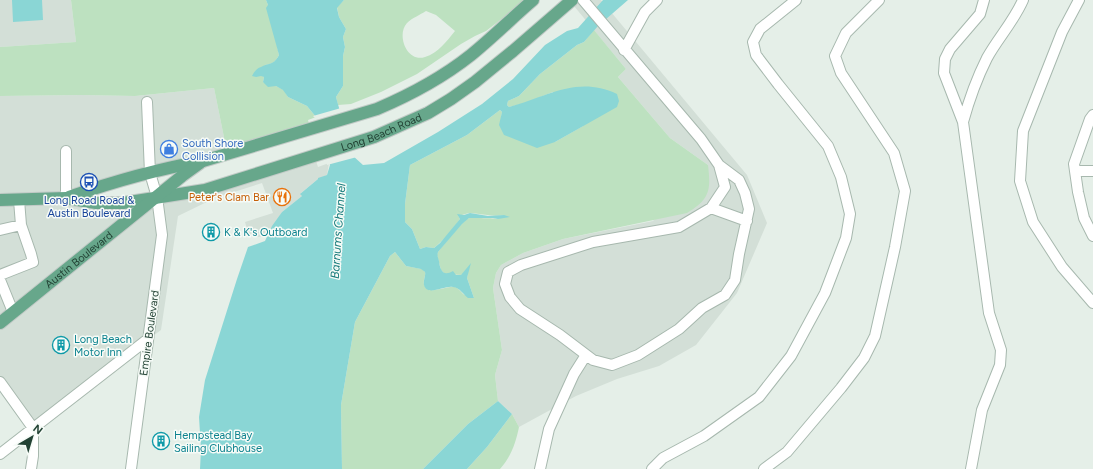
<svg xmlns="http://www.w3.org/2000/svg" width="1093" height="469" font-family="Figtree,sans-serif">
  <rect width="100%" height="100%" fill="#e5efe8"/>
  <path fill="#d3dfd7" d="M0,0H71L76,42L0,47Z
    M580,0H601L747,175L767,223L737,293L696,345L659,366L617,379L576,396L519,427L512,414L498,401L495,375L502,350L493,288L496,273L501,265L523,253L563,239L653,221L708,165L670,138L618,77L626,69L574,6Z
    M214,88L227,152L66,199L160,196L272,165L316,161L318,167L329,163L327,175L318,179L301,193L302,196L282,212L268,236L257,237L255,234L249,236L245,222L273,213L262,183L215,198L178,216L161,330L33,425L0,390V96L81,95L135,96Z"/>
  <path fill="#bde1c0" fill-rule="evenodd" d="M71,0H266L268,5L279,55C276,61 273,64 265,65L261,75L264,77L263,82L276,86L284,90L288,97L307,106L316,117L308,120L310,127L227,152L214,88L135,96L81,95L0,96V47L76,42Z
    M344,0H526L486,31L475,36L461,44L417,74L381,92L351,104L338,105L336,97L343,86V56L345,47L343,37L346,29L339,17L337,7ZM426,11L436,15L455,31C447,41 438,53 425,57C407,63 396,35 407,23C412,18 420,15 426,11Z
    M594,30L626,69L618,77L670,138L708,165C711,190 710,199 687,213L563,239L523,253L501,265L496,273L493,288L502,350L495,375L498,401L468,424L423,469H342L341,405L355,322L390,256L395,252L406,266L422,269L425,272C426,276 423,280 424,284C427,297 447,285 455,287C460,289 461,293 465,295C467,296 471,297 474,298L467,278L468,272L461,275L445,274L441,270L437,255L438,252C444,245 462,221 469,218C472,218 495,218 498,219L504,215C492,217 482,214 471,213C466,213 463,216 458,215L460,219C453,230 443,240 434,248L426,247L420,249L412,229L405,222V204L410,165L467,135L500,110L502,112L501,118L555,142L583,126L553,92L525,103L509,107L507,105L508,101L519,96L540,74L577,45L584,42Z
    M512,414L519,427C516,442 511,457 500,469H467L487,447Z"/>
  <path fill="#8ad6d5" d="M12,0H42L43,20L13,22Z
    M266,0H344L337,8L339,17L346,29L343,37L345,47L343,56V86L336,97L352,155L363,165L384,163L438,132L482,104L513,79L545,45L567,31L578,28L603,0H628L598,26L584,42L577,45L540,74L519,96L508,101L507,105L509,107C547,97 577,75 617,94L619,101L617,107L555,142L537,148L504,135L499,125L502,112L500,110L467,135L410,165L405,204V222L412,229L420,249L426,247L434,248L440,243L460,219L457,214L464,215L470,213L488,216L504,215L510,217L498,219L493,218H469L462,224L438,252C437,256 438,257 439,261C440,270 443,277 453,271L456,275H461L471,263L467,278L474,298H468C463,294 460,288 453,287C445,285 427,297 424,285C423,280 426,276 425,272L421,269L406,266L395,252L390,256L355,322L341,405L342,469H200L201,449L199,417L205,380L237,279L248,247L265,241L272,226L282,212L302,196L300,194L318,179V178L327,175L330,165L316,117L307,106L288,97L283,90L276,86L268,87L263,82L264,77L261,76L256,77L252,76C254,72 257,68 261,67C270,62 273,66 279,55L266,8L268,5Z
    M498,401L512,414L487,447L467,469H423L468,424Z"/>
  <path fill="#e5efe8" d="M341,108L354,154L357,157L327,165L315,118L313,116Z"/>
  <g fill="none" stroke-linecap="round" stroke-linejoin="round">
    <g stroke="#a7b8ae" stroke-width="12">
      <path id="minor" d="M583,0L701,139L719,165L725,187L711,208L679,227L593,242L521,265L508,272L505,284L510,297L520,309L560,335L593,360L612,365L638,355L679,329L702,308L725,295L735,280L739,254L749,209L745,193L739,180L719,165
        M1079,0L1062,32L1023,131L1020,181L1033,222L1062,267L1093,303
        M624,50L645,12L657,0
        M1093,115L1090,119L1074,164L1078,192L1084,218L1093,236
        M963,122C969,100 977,78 987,58C998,38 1014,21 1023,0
        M1075,171H1093
        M66,198V151
        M711,208L747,221
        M0,230L21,225
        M0,275L33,262L31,254L21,225L19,200
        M0,280L13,312
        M0,382L33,428V456L31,469
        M0,454L148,339
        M131,469L162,235L157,197L150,173L147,102
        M540,469L549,429L574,374L586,355
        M652,469L663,458L704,436L759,397L791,356L825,293L846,238L850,214L841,177L828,146L778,84L756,55L753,42L760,29L796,0
        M764,469L787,452L841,388L864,358L875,336L895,247L905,191L894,153L841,73L835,56L846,33L879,0
        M971,469L982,410L1000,365L1001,350L989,313L963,122L944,73L945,59L950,49L980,14L984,0"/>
    </g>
    <g stroke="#c1cac6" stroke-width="14">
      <g id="major">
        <path d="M69,197C112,182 158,169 203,161L377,109C410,95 442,78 471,55C492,38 512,18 533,0"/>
        <path id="s1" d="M0,200L66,198L96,203H123L205,190L374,137L428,113L451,99L475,82L513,51L572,0"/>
        <path id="s2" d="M0,323L182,176L200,163"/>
      </g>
    </g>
    <use href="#minor" stroke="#fff" stroke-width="10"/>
    <use href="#major" stroke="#67a78b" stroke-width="12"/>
  </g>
  <defs>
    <g id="shop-ring" transform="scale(0.9)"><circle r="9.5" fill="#f6fbf7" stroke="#3f7fe0" stroke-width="1.5"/><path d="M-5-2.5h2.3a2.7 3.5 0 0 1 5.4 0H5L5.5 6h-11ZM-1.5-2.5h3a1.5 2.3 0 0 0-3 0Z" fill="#3f7fe0"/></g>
    <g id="bus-ring" transform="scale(0.9)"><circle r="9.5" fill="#f6fbf7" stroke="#1a4fb4" stroke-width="1.5"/><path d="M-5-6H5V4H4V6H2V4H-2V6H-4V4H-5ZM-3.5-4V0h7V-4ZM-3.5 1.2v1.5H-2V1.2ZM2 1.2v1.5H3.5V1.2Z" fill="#1a4fb4"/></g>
    <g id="restaurant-ring" transform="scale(0.9)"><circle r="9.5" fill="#f6fbf7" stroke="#e8710a" stroke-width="1.5"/><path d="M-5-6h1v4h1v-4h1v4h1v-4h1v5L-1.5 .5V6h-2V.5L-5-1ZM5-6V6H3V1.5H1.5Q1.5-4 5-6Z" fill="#e8710a"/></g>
    <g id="building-ring" transform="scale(0.9)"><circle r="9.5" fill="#f6fbf7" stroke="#0f9aa8" stroke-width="1.5"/><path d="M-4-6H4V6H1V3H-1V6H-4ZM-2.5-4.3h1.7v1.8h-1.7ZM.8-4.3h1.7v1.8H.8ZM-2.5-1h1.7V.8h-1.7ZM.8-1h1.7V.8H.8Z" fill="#0f9aa8"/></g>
  </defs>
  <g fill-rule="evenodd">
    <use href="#shop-ring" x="169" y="149"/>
    <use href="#bus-ring" x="89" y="182"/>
    <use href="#restaurant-ring" x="282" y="197"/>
    <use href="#building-ring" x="211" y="232"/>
    <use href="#building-ring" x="61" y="345"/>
    <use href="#building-ring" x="161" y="441"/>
  </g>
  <g text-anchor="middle" stroke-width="3" stroke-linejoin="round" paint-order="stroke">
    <g font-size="11" fill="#224234" stroke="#f6fbf7">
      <text dy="4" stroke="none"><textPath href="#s1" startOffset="392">Long Beach Road</textPath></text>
      <text dy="4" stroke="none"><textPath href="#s2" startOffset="101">Austin Boulevard</textPath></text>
      <text transform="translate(149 333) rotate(-82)" y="4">Empire Boulevard</text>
    </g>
    <g font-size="11" fill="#366cbe" stroke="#f6fbf7" text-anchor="start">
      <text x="182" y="147">South Shore<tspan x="182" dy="13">Collision</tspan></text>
    </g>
    <g font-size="11" fill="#c56008" stroke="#f6fbf7" text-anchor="end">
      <text x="269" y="201">Peter's Clam Bar</text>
    </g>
    <g font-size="11" fill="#164399" stroke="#f6fbf7">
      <text x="89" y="204">Long Road Road &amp;<tspan x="89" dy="13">Austin Boulevard</tspan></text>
    </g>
    <g font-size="11" fill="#0d838f" stroke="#f6fbf7" text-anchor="start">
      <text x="224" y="236">K &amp; K's Outboard</text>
      <text x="74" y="343">Long Beach<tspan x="74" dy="13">Motor Inn</tspan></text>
      <text x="174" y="439">Hempstead Bay<tspan x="174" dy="13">Sailing Clubhouse</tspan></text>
    </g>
    <g font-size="12" font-style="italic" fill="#187c7c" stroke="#f6fbf7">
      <text transform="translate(338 231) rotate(-86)" y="4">Barnums Channel</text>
    </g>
  </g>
  <g transform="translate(32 437) rotate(38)" stroke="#f6fbf7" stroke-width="3" paint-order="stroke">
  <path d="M0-3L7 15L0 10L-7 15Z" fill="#224234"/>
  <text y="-6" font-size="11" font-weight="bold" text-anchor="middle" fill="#224234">N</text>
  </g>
</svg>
